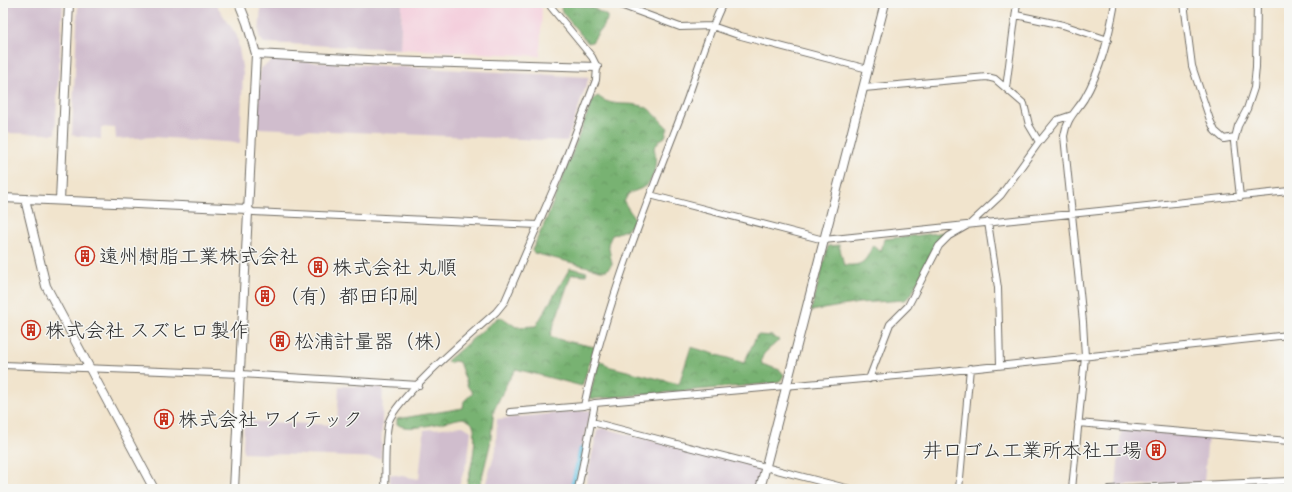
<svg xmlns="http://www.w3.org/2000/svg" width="1292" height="492" font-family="Caveat,'Klee One',sans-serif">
  <defs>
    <pattern id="forest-crowns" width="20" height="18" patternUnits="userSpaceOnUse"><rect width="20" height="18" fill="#78b272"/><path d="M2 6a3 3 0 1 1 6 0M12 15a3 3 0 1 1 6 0" fill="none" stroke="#63915e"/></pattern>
  </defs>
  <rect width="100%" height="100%" fill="#f6f6f2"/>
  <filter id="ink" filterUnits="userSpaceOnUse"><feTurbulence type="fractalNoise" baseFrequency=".025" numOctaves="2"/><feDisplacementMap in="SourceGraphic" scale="8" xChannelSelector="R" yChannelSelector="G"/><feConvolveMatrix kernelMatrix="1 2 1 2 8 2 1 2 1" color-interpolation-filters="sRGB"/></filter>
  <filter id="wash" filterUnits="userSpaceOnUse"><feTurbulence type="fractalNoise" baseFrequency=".012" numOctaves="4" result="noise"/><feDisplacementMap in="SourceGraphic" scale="16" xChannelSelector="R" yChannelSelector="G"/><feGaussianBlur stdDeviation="0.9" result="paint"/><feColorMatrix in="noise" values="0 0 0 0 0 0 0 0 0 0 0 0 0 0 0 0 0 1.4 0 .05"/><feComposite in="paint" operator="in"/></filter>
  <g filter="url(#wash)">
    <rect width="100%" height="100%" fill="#f1e4cd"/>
    <path fill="#f4cfdd" d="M402,3H542L540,56L400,49Z"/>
    <path fill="#d0bdcd" d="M3,3H63L55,134L3,133Z
      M78,3H215L237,36L243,73L240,143L153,137L116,139L115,128L101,127V139L72,135Z
      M261,3H402L400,49L264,43L259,37Z
      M273,60L589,77L567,141L257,128L260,69Z
      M339,386L383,387L381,458L243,453L244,421L337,425Z
      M591,410L572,489H484L496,450L497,419Z
      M463,426L471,431L468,458L458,489H390V474L419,479L424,430Z
      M602,428L758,467L760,471L755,489H585L597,431Z
      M1121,429L1208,436L1204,482L1116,486Z"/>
    <path fill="url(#forest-crowns)" stroke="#526e4e" d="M563,3H575L577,5L593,8L607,16V20L592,42L588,43L562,12L561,9Z
      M598,96C612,109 632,100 647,108C654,112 661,122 668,128L665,137L660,140L654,148C657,158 656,180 645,186C640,190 633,191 628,194L624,202L635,219L628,229L612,235L608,244L612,264L607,270H600L534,253L532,250L547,218L593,99Z
      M948,232L935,246L911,295L905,300L859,303L811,311L828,246L839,245L844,265C864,266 865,262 873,245L881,252L884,239Z
      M570,268L587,272L586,275L574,274L571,275L550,336L561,340L595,347L582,386L516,369L508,381L494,410L490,445L479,489H466C470,470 477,447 474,428C473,422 467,420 463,418C448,420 409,434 397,424V419L463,408L464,401L473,393L468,387L459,362L454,361L449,363L447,361L498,317L503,318L516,327L536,326Z
      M757,335L772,336L779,340C772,348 759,353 762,364L780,370L784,375L781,380L776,383L593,399L589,397L599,361L604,362L607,366L679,384L691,347L744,363Z"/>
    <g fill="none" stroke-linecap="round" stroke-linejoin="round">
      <path stroke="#66c4e5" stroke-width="9" d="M574,489L583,450"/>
    </g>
  </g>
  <g filter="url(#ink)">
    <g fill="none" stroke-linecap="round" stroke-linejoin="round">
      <g stroke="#706c64" stroke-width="8">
        <path id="minor" d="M615,3L680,27L712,26L741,36L868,69
          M723,3C707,35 698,71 685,105C647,203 606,303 584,406L595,403L941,372L1289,335
          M1184,3L1192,66L1210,120L1215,131L1224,139L1235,137
          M1016,15L1063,25L1108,40
          M864,88L987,77L995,79L1024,104L1029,125L1039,142
          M1006,88L1017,3
          M650,195L824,240L1289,191
          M1240,197L1234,142L1238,126L1247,109L1254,88L1256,67L1257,3
          M248,209L253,212L538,225
          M988,222L998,288L1000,365
          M3,365L241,374L419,385
          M869,379L890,324L908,306L939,246L949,236L970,224L1001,195L1039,142L1057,120L1072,115
          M510,412L584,406
          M592,422L850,489
          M1078,423L1289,441
          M385,489C386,471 384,438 389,421C398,396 473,333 496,312L505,301L559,176L596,80L597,67L592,57L551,7L549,3
          M578,489L595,403
          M959,489L970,368
          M1072,489L1085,357L1083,322L1064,136C1067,118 1075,113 1084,99C1101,70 1109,36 1115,3
          M1110,489L1289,481"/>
      </g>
      <g stroke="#706c64" stroke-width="10">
        <path id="tertiary" d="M256,54L386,61L597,67
          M3,198L248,209
          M25,199L46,286L154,489
          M60,200L69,3
          M234,489L256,54L247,23L239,3
          M760,489L885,3"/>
      </g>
      <use href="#minor" stroke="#fff" stroke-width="6"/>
      <use href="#tertiary" stroke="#fff" stroke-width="8"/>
    </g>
  </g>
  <defs>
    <g id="building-ring" transform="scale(1)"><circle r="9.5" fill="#f6f6f2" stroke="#c8321e" stroke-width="1.5"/><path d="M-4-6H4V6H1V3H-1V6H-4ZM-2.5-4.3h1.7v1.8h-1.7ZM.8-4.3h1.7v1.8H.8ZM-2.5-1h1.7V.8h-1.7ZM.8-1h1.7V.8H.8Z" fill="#c8321e"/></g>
  </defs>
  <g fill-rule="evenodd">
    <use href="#building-ring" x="85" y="256"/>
    <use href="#building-ring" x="318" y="267"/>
    <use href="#building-ring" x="265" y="296"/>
    <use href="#building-ring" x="31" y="330"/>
    <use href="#building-ring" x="280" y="341"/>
    <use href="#building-ring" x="164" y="419"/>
    <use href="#building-ring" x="1156" y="450"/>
  </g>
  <g text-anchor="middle" stroke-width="3" stroke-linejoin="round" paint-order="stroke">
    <g font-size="20" fill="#2b2b2b" stroke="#f6f6f2" text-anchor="start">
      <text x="99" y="263">遠州樹脂工業株式会社</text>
      <text x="332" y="274">株式会社 丸順</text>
      <text x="279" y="303">（有）都田印刷</text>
      <text x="45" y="337">株式会社 スズヒロ製作</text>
      <text x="294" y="348">松浦計量器（株）</text>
      <text x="178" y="426">株式会社 ワイテック</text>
      <text x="1142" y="457" text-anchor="end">井口ゴム工業所本社工場</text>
    </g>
  </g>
  <rect width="1292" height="492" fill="none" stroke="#f6f6f2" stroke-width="16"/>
</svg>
